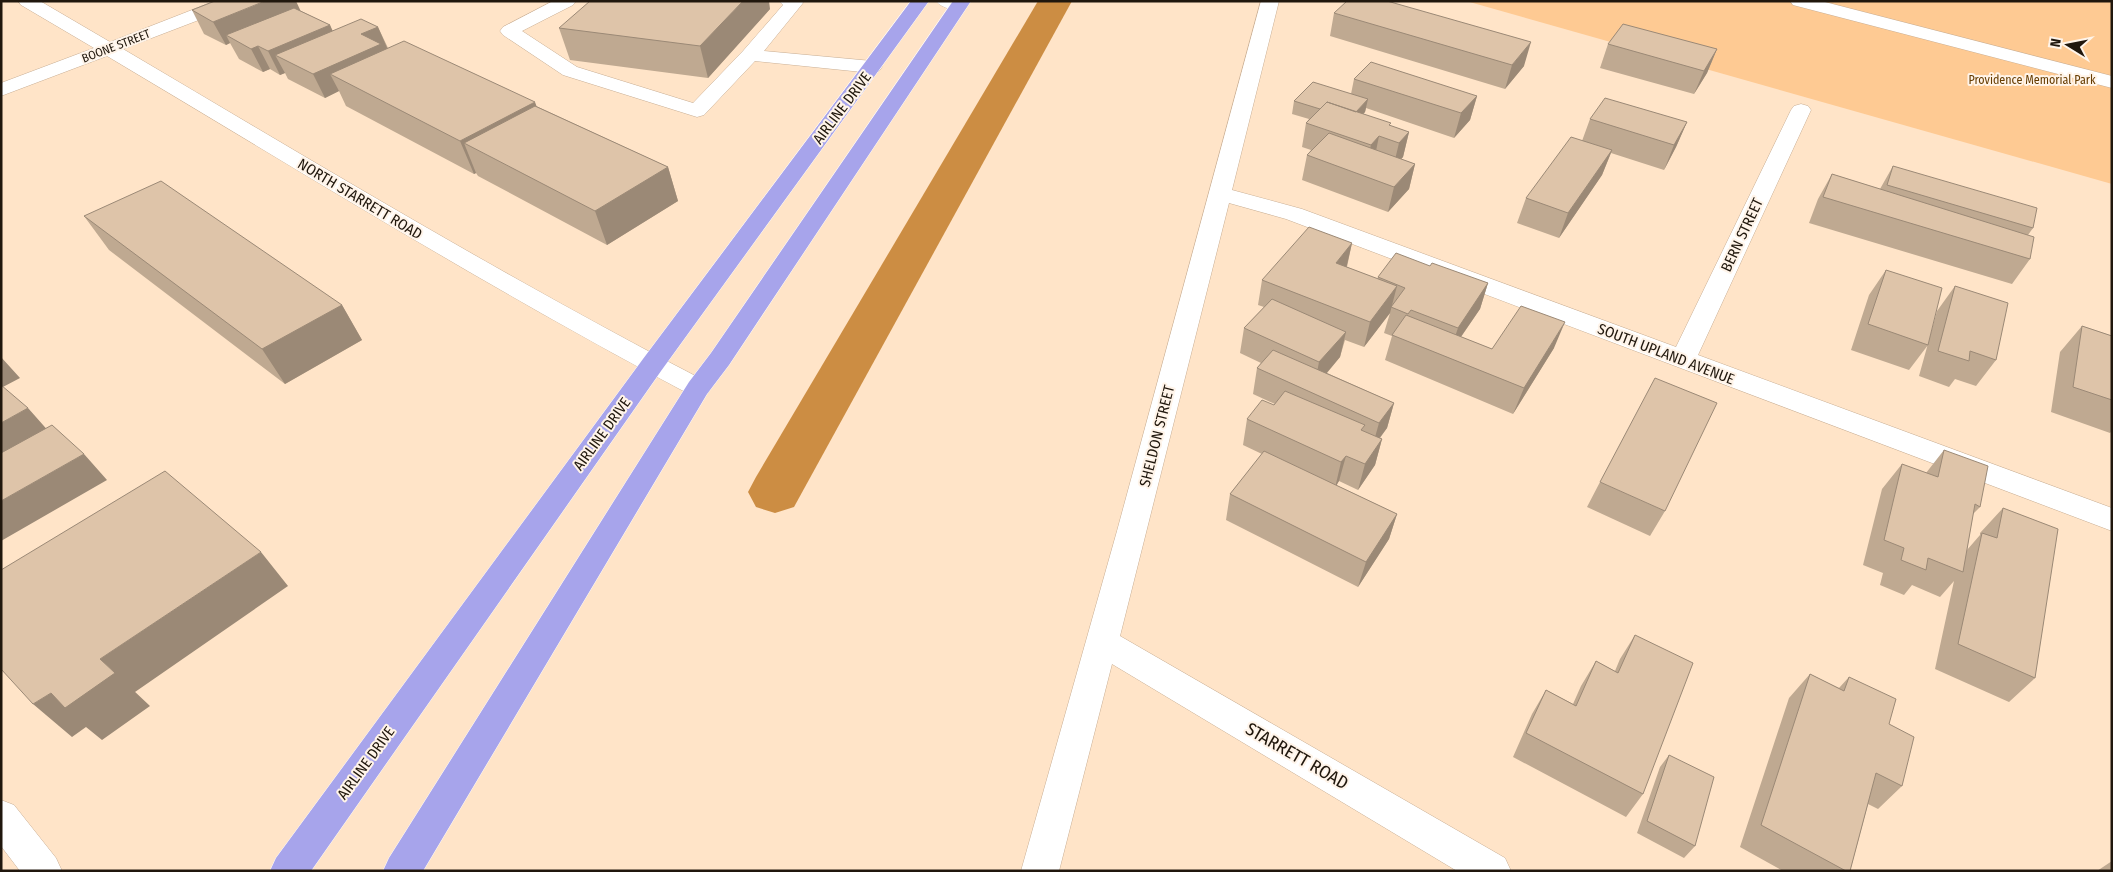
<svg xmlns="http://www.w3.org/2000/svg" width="2113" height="872" font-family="'Fira Sans Condensed',sans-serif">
  <rect width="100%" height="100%" fill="#ffe4c8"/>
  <path fill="#feca93" d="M1466,1H2112V184Z"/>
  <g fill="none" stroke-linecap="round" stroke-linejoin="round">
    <path fill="#cc8d43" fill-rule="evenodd" d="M1038,1H1072L794,507L775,513L756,507L748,492L756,477Z"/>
    <g stroke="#c8ae94" stroke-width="1">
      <path id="lane" d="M553,1H576L573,5L522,31L577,67L693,103L743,51L783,5L779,1H802L803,3L764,51L872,61L879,63L882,67L879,71L872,73L755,61L704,115L697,117L563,75L503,35L500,31L503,27Z
        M1790,1H1821L2112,76V88L1793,5Z"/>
    </g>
    <g stroke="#c8ae94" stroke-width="1">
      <path id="street" d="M18,1H40L110,42L215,1H241L238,5L123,49C316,163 508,279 707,382L711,388L707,394L698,397L689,394C490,289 300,171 107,56L1,96V83L94,48L21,5Z
        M936,1H965L968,5L965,9C957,11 942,9 936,1Z
        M1261,1H1279L1232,190L1302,209L1676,347L1791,110L1794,106L1801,104L1808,106L1811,110L1698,355L2112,508V531L1286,219L1229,203L1120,636L1505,858L1511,871H1457L1112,664L1059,871H1021L1117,531Z
        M1,800L14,805L56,858L62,871H20L1,846Z"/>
    </g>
    <g stroke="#fff" stroke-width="1">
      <path id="highway" d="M911,1H929L661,371L311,871H270L276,858L643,359Z
        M953,1H971L729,365L707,394L423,871H383L389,858L689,382L711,353Z"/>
    </g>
    <use href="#lane" fill="#fff" fill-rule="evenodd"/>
    <use href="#street" fill="#fff" fill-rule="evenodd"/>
    <use href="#highway" fill="#a7a4eb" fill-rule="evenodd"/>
  </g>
  <path fill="#bfa991" d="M770,9L708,78L570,60L559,28Z
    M192,10L301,11L330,25L332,31L378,27L388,48L536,106L668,167L678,201L607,245L478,176L476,173L474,174L346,106L339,91L325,98L288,79L285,73L280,75L270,69L263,72L239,59L230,43L226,45L204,34Z
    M1334,13L1524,66L1505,89L1330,36Z
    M1608,44L1717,49L1707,73L1694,94L1600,68Z
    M1354,79L1477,96L1470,120L1454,138L1366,108L1365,112L1363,114L1391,126L1409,132L1403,157L1401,159L1415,164L1409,189L1388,212L1302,180L1307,155L1311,150L1302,147L1306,123L1309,119L1292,114L1294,101L1351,94Z
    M1590,119L1687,122L1676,147L1664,170L1611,153L1602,175L1559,238L1517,223L1526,198L1582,141Z
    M1893,166L2033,228L2028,235L2030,259L2012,284L1809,223L1818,199L1832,174L1880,189Z
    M84,216L342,305L362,340L285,384L109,250Z
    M1352,243L1347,267L1377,279L1378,277L1430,266L1488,283L1480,309L1461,337L1492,349L1554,348L1513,414L1385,360L1392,336L1384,333L1390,313L1364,347L1345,340L1340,357L1327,373L1394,403L1387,428L1380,438L1382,439L1375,465L1358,490L1339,481L1336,485L1397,514L1389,539L1358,587L1226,520L1230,494L1262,454L1243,445L1247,419L1274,405L1275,404L1253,394L1257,368L1261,363L1240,353L1244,328L1264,307L1258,305L1262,280Z
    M1886,270L1928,345L1909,370L1851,350L1869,295Z
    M1955,286L1996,360L1976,386L1955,379L1949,387L1919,376L1937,311Z
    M2082,326L2112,336V431L2110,433L2051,412L2060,352Z
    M1944,450L1980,507L1973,514L1967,550L1980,535V533L2003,508L2035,678L2009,702L1935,669L1954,581L1940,597L1912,585L1904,595L1880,585L1883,573L1863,565L1882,489L1902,464L1926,473Z
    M1600,482L1665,511L1650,536L1587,507Z
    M1635,635L1643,794L1626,817L1513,757L1532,714L1546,690L1573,704L1581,686L1596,661L1615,671L1620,659Z
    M1810,674L1839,688L1849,677L1889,724L1902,786L1878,809L1868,804L1850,871H1783L1740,847L1789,698Z
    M1669,755L1695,846L1684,858L1637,833L1660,767Z
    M2112,861V871H2097Z"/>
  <path fill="#9b8976" d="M265,1H296L302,14L226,35L230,43L226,45L213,22Z
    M743,1H769L770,9L708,78L700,46Z
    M330,25L341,49L275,55L285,73L280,75L268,51Z
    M378,27L388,50L330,74L339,91L325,98L313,74L361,34Z
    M1531,42L1524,66L1505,89L1512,65Z
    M258,46L270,69L263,72L251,49Z
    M1717,49L1707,73L1694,94L1704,71Z
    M1477,96L1470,120L1454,138L1461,113Z
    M1368,99L1365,112L1347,132L1350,119Z
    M535,102L547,135L464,143L476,173L474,174L460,141Z
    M1687,122L1676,147L1664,170L1674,145Z
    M1409,132L1403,157L1393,168L1399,143Z
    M1379,136L1374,161L1365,169L1371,145Z
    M1612,150L1602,175L1559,238L1568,213Z
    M1415,164L1409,189L1388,212L1394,187Z
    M668,167L678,201L607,245L595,211Z
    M1352,243L1346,269L1336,263Z
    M1488,283L1480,309L1449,354L1458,328Z
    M1397,286L1390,313L1364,347L1370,322Z
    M342,305L362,340L285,384L262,349Z
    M1565,322L1554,348L1513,414L1524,388Z
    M1346,332L1340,357L1314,388L1319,362Z
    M1,357L20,378L1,388Z
    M1394,403L1387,428L1372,448L1379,423Z
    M28,408L51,434L1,461V423Z
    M1382,439L1375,465L1358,490L1365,464Z
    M84,454L107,480L1,541V501Z
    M1346,456L1339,481L1335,488L1341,462Z
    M1397,514L1389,539L1358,587L1366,562Z
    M261,552L288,586L135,692L100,659Z
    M115,673L150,706L102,740L86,727L72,737L33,704L51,693Z"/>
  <path fill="#dec4a9" stroke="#9b8976" d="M215,1H265L213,22L192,10Z
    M590,1H743L700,46L559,28Z
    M1347,1H1387L1531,42L1512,65L1334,13Z
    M294,8L330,25L268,51L258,46L251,49L226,35Z
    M361,19L378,27L361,34L381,44L313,74L275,55Z
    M1623,24L1717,49L1704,71L1608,44Z
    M404,41L535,102L460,141L330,74Z
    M1371,62L1477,96L1461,113L1354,79Z
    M1313,82L1368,99L1356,112L1327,102L1320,109L1294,101Z
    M1605,98L1687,122L1674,145L1590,119Z
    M1327,102L1391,123L1389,125L1409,132L1399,143L1379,136L1371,145L1306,123Z
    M535,106L668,167L595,211L464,143Z
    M1329,133L1415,164L1394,187L1307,155Z
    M1571,137L1612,150L1568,213L1526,198Z
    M1893,166L2037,208L2033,228L1887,185Z
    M1832,174L2034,237L2030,259L1823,197Z
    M161,181L342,305L262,349L84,216Z
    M1309,227L1352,243L1336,263L1397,286L1370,322L1262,280Z
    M1396,253L1430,266L1432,263L1488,283L1458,328L1411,310L1408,314L1391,307L1405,288L1378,277Z
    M1886,270L1942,288L1928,345L1868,324Z
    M1955,286L2008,303L1996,360L1970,351L1969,361L1938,351Z
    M1272,299L1346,332L1319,362L1244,328Z
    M1521,306L1565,322L1524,388L1392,335L1406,315L1492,349Z
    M2082,326L2112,336V400L2073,387Z
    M1273,350L1394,403L1379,423L1257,368Z
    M1655,378L1717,403L1665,511L1600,482Z
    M1,385L28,408L1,423Z
    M1285,391L1365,425L1361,430L1382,439L1365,464L1346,456L1341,462L1247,419L1262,400L1274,405Z
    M52,425L84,454L1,501V453Z
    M1944,450L1988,466L1980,507L1975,504L1963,572L1928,558L1926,570L1901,560L1904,548L1884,540L1902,464L1938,477Z
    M1264,451L1397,514L1366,562L1230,494Z
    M165,471L261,552L100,659L115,673L65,708L51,693L33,704L1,669V570Z
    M2003,508L2058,529L2035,678L1958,644L1982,533L1997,538Z
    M1635,635L1693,663L1643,794L1526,733L1546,690L1576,706L1596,661L1618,673Z
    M1810,674L1844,691L1849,677L1896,699L1889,724L1914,737L1902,786L1876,773L1850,871H1846L1761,825Z
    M1669,755L1714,777L1695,846L1647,821Z"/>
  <g text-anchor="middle" stroke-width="4" stroke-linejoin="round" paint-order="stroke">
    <g font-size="12" fill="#20170d" stroke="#fff4e9">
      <text transform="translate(116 46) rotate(-21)" y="4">BOONE STREET</text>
    </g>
    <g font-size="12" fill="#663c00" stroke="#fff4e9">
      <text x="2032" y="84">Providence Memorial Park</text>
    </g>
    <g font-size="15" fill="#20170d" stroke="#fff4e9">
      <text transform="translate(842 108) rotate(-53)" y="5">AIRLINE DRIVE</text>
      <text transform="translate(360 199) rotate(31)" y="5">NORTH STARRETT ROAD</text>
      <text transform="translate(1742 235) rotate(-65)" y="5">BERN STREET</text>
      <text transform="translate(1666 354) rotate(21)" y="5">SOUTH UPLAND AVENUE</text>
      <text transform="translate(602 434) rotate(-54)" y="5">AIRLINE DRIVE</text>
      <text transform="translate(1157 436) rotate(-76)" y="5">SHELDON STREET</text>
      <text transform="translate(366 763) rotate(-54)" y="5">AIRLINE DRIVE</text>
    </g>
    <g font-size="18" fill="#20170d" stroke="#fff4e9">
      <text transform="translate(1297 756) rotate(30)" y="6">STARRETT ROAD</text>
    </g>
  </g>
  <rect width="2113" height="872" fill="none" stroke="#20170d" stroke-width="5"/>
  <g transform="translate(2068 45) rotate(280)" stroke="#fff4e9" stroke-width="4" paint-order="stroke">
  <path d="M0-4L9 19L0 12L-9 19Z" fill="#20170d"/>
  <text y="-8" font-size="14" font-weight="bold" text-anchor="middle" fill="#20170d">N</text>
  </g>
</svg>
